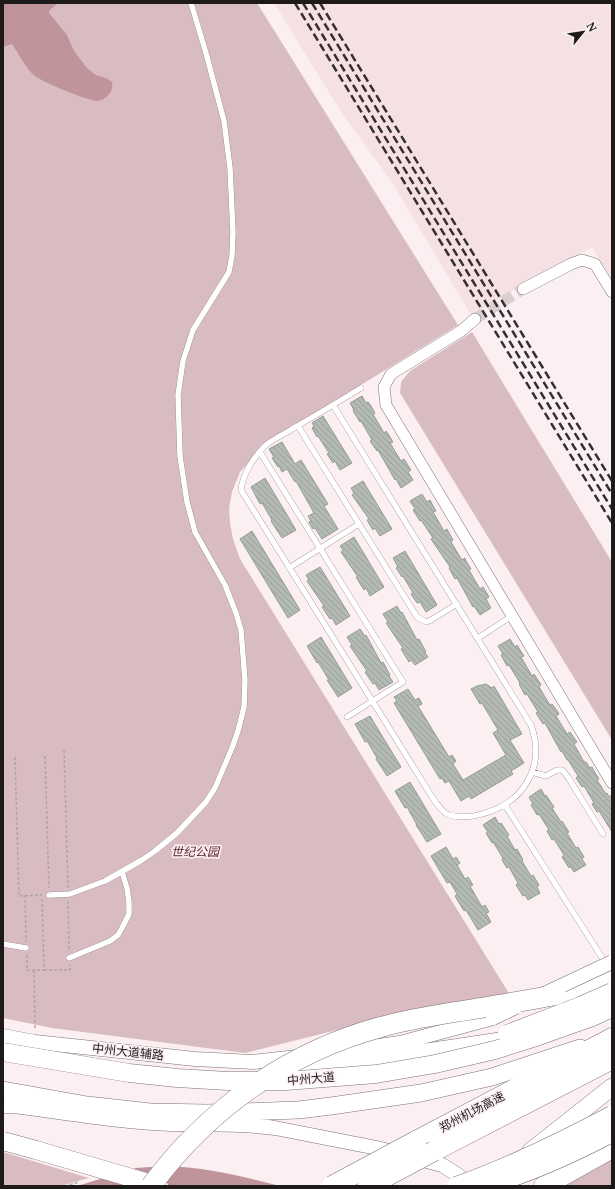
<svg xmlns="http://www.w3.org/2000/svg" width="615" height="1189" font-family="'Noto Serif','Noto Sans SC',serif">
  <defs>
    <pattern id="building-back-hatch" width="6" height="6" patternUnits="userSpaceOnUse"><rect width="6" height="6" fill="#b2bab3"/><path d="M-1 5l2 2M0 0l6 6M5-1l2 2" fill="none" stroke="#999f99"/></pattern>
  </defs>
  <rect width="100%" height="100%" fill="#fceff1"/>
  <path fill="#f5e0e3" d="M274,3H612V280L592,247L518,288L471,315L392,182L343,115Z"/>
  <path fill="#d9bcc1" d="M3,3H257L458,325L267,443L240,472L232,492L229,508L230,523L233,539L240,559L510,995L387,1015L337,1030L245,1053L52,1028L3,1018Z
    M472,332L612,562V740L400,393L401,382L410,371Z
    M3,1152L89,1178L60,1186H3Z
    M612,1157V1186H560Z"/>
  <path fill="#c0949b" d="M3,3H58L49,11V13L67,35L74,51L87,68L96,75L108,79L112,82C114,91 107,100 97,101C89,101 42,82 35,76C25,68 19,54 12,44L3,47Z
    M165,1166C204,1167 242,1176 280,1186H77L136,1168Z"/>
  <path fill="url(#building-back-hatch)" stroke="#959d96" d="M362,396L366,403L368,402L371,406L375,413L373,414L384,433L386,431L388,434L393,442L390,443L401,461L404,459L411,470L408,472L413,480L401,488L396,479L395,480L378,450L377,451L370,441L372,440L361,421L360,422L353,411L354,410L350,403Z
    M323,416L352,463L340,470L335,461L333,463L327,454L329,453L318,436L317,437L312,428L314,426L312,423Z
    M282,442L295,464L301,460L328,504L324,506L338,529L322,539L315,528L313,529L309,522L311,521L308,516L314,513L296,481L295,482L287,469L282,472L279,466L278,467L272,458L274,457L269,449Z
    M265,478L296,530L282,538L271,521L272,520L262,503L260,504L251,487Z
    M363,481L392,529L380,536L375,528L373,530L367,520L369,519L352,495L354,493L351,488Z
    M422,494L427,502L430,500L432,504L436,511L433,512L444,531L447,529L449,533L453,540L451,542L462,560L465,558L466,561L471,569L469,570L480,589L483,587L489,597L486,599L491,608L480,615L474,606L473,607L457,578L455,579L449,568L450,567L431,539L433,538L421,520L420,521L413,510L415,509L410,501Z
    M252,531L300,610L288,618L240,539Z
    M354,537L384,587L370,596L366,588L364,590L356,577H358L341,552L343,550L340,546Z
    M405,551L437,605L426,612L420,602L417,603L411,594L413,593L403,576L402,577L396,568L398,567L393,558Z
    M320,567L350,616L336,625L332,618L330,619L322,607L324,606L307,581L309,580L306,575Z
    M397,606L401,613L402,612L417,640L419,639L426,652L425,653L428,657L415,665L411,660L409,662L401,649L403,648L386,623L388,622L383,614Z
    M360,629L365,636L366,635L381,663L383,662L390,675L389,676L393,682L379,690L375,683L373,684L365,672L367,671L350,646L352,645L347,637Z
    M321,637L352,688L338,697L327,680H329L318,662L317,663L307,646Z
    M510,639L515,647L517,645L522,653L524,656L521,657L532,676L534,674L540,683L541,685L539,687L550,705L552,704L558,712L559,714L556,716L567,734L570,732L577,742L574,744L584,762H586L590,768L592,767L594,771L599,779L597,780L606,794L607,793L609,797L612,795V832L599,811L597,812L592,804L594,803L584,786L582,787L576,778L578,776L568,760H567L562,751L561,752L545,723L543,724L536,713L538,712L527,694L525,695L519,684L520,683L509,665L507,666L501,655L503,654L498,646Z
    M486,684L492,688L494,686L522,734L510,740L524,763L511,771L513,774L471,799L469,796L461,801L449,781L445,783L442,778L440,779L394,703L397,701L394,697L408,689L415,700L419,698L422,704L418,706L449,757L452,755L456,761L453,764L463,780L506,755L493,733L498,730L482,703L480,704L471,689L477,686Z
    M370,716L401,767L387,776L376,759L377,758L367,741L365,742L355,724Z
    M410,782L441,834L427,842L416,825H417L407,807L405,808L395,791Z
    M541,789L545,796L546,795L554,807L552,808L561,822L562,821L567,829L569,832L567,833L576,848L578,847L584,857L582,859L586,865L574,872L570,866L569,868L562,857L564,855L554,839L552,840L547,831L549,830L539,814L537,815L531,805L533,804L529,797Z
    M495,817L499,824L501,823L509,835L507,836L515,850L517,849L522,858L523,860L522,861L531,876L533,875L539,885L537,887L540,893L528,900L525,895L523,896L516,885L518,883L509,867L507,868L502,860L503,858L493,842L492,843L486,833L488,832L483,825Z
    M446,847L453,859L456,857L460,863L457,865L465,879L468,877L473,885L470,886L482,907L485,905L489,912L486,913L491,922L478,930L466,910L464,911L455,896L457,894L450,882L447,883L431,856Z"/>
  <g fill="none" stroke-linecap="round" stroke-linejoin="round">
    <path stroke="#dbcfd1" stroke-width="11" stroke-dasharray="11 5.5" stroke-linecap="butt" d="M475,319L523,289"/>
    <g stroke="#7d7274" stroke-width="6">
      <path id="service" d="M333,405L531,725C546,766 524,803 482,814C473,817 459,818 449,815C443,813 438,805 434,800L241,490C243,474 253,458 264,447C271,440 283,435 292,429C315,416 338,402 361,388
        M298,426L417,617L426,622L431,620L457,604
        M260,452L403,682L347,717
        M289,568L359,524
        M478,638L512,616
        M532,772L546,776L557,770H562L568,777L603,834
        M505,805L606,964
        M49,895L70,894L105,881L142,860L155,851L177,833L206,802L215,788L232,748L238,731L244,707L245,680L241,630L236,613L225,585L195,532L187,502L180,456L178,395L183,361L193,330L229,272L232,256L233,232L230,168L224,121L206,53L191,3
        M3,944L26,948
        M69,958L110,941L118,935L122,928L129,914V902L127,888L122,872"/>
    </g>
    <g stroke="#7d7274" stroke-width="12">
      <path id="minor" d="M523,289L571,264L582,260L595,264L612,292
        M475,319L461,331L391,374L384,387L386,405L612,783"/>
    </g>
    <g stroke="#7d7274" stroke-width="15">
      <path id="tertiary" d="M3,1036L35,1042L195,1059L253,1062L297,1057
        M321,1054L400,1043L493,1018
        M281,1072H284L510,1038
        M3,1106H15C67,1113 119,1122 171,1124C206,1125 241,1123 275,1128L377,1148L442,1165L458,1175L470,1186"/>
    </g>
    <g stroke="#7d7274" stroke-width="18">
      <path id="primary" d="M3,1090L87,1105L150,1112L207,1113L299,1110L331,1106L421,1093L492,1077L580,1048
        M531,1151L612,1087"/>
    </g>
    <g stroke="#7d7274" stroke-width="19">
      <path id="trunk" d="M36,1150L159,1186"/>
    </g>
    <g stroke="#7d7274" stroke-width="21">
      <path id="motorway" d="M556,995L612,978
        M416,1141L612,1038
        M434,1151L612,1059
        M544,1186L612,1148"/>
    </g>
    <path stroke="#afa5a6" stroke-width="1.5" stroke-dasharray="3 2" stroke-linecap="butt" d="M64,750L68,888
      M45,756L49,888
      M15,757L19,896L42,895
      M25,895L26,941
      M68,901L69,950
      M27,955V970H44L42,897
      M34,970L35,1030
      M44,970H70V965
      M65,1186L79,1182"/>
    <use href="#service" stroke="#fff" stroke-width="5.5"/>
    <use href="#minor" stroke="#fff" stroke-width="11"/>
    <use href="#tertiary" stroke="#fff" stroke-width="14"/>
    <use href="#primary" stroke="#fff" stroke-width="17"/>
    <use href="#trunk" stroke="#fff" stroke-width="18"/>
    <use href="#motorway" stroke="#fff" stroke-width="20"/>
    <path stroke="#342f30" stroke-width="2.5" stroke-dasharray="8 4" stroke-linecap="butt" d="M295,3L612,523
      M303,3L612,509
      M312,3L612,494
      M320,3L612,481"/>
    <g stroke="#7d7274" stroke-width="15" stroke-linecap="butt">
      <path id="tertiary-bridge" d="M544,994L612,962
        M493,1018L516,1007"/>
    </g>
    <g stroke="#7d7274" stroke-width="19" stroke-linecap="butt">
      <path id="trunk-bridge" d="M507,1034L580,1006L612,992
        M3,1052L129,1073L177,1078L228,1081H286L376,1074L435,1064L495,1050L533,1038L592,1017L612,1008
        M3,1141L36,1150
        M488,1185C531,1173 572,1154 612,1133
        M456,1186C510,1167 561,1142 612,1115"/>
    </g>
    <g stroke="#7d7274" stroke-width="21" stroke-linecap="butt">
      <path id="motorway-bridge" d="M151,1186C208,1109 288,1052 381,1027C405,1020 430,1016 455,1012C489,1007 522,1001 556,995
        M332,1186L416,1141
        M368,1186L434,1151"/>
    </g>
    <use href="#tertiary-bridge" stroke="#fff" stroke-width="14"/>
    <use href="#trunk-bridge" stroke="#fff" stroke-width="18"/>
    <use href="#motorway-bridge" stroke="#fff" stroke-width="20"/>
  </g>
  <g text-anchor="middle" stroke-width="3.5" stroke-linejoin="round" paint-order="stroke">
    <g font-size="12" font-style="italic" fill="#59212f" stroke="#fceff1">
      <text x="195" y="856">世纪公园</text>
    </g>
    <g font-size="12" fill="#1e1a1a" stroke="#fceff1">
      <text transform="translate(128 1052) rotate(6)" y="4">中州大道辅路</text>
      <text transform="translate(311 1079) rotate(-5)" y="4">中州大道</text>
      <text transform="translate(472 1112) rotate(-28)" y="4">郑州机场高速</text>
    </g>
  </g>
  <rect width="615" height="1189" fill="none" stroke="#1e1a1a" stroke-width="8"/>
  <g transform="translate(583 32) rotate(60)" stroke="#fceff1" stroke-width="3" paint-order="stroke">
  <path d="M0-3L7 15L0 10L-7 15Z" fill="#1e1a1a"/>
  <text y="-6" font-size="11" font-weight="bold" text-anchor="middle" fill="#1e1a1a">N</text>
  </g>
</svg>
